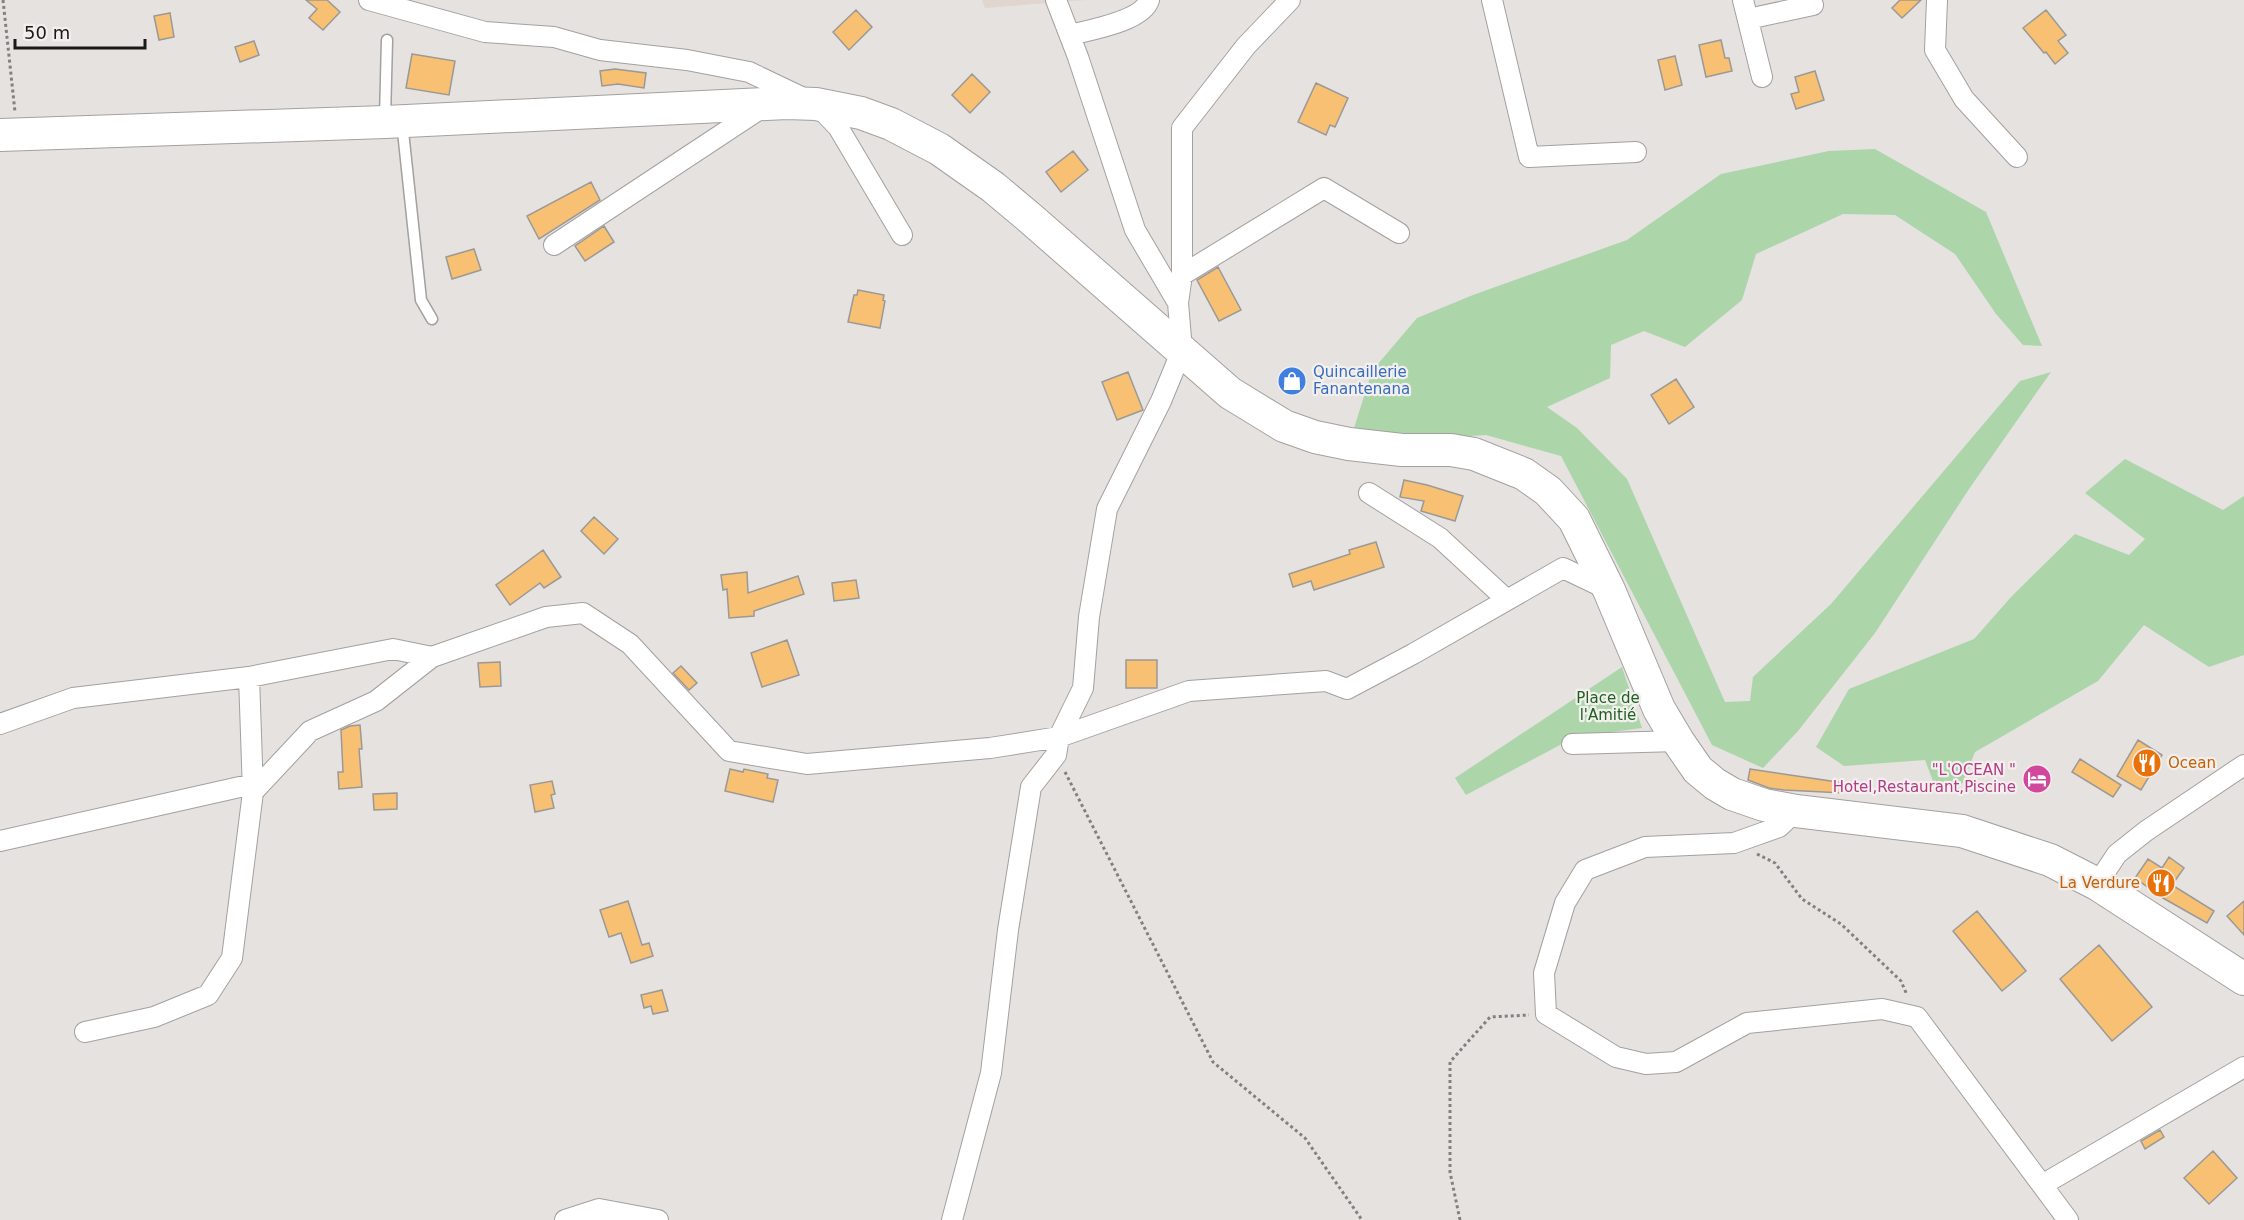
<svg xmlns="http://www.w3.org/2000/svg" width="2244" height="1220" font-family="'DejaVu Sans',sans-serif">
  <rect width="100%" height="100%" fill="#e5e2e0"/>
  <path fill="#e0d5cf" d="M982,0H1086L985,8Z"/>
  <path fill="#acd5aa" d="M1875,149L1986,212L2042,346L2023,345L1996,314L1955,254L1895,215L1843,214L1756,254L1742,300L1685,347L1644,331L1611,345L1610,378L1547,407L1577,428L1627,479L1725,702L1750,701L1753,677L1831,604L2020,381L2051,372L1969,489L1875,633L1798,731L1763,768L1712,745L1561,456L1486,435L1349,444L1372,371L1417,318L1473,295L1627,240L1721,174L1829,151Z
    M2125,459L2223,510L2244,496V655L2209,667L2144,625L2098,681L1975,752L1962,784L1936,789L1925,760L1844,766L1816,747L1849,689L1974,639L2012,596L2075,534L2129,555L2145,539L2085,493Z
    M1622,667L1642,728L1575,737L1466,795L1455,778Z"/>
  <path fill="#f8c073" stroke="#9b9996" stroke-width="1.5" d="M306,0H327L340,12L323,30L309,18L317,9Z
    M1900,0H1921L1902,18L1892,8Z
    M856,10L872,27L849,50L833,32Z
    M2046,10L2066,35L2058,41L2068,53L2055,64L2046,52L2044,53L2023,28Z
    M170,13L174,37L159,40L154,16Z
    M1721,40L1725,58H1729L1732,71L1706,77L1699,45Z
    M254,41L259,55L240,62L235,47Z
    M412,54L455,61L449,95L406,88Z
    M1675,56L1682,85L1665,90L1658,60Z
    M615,69L646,73L644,88L618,84L602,86L600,71Z
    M1815,71L1824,100L1796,109L1791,94L1799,92L1795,77Z
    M972,74L990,92L970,113L952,95Z
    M1316,83L1348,98L1335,127L1330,125L1326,135L1298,122Z
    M1073,151L1088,170L1061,192L1046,172Z
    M591,182L600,200L539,239L527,216Z
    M604,226L614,242L585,261L575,246Z
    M474,249L481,270L452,279L446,257Z
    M1218,267L1241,310L1219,321L1197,280Z
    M858,290L884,295L883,300L885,301L880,328L848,322L854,295H857Z
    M1128,372L1143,410L1117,420L1102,382Z
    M1676,379L1694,407L1669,424L1651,395Z
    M1404,480L1427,485L1463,496L1455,521L1421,511L1424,501L1400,497Z
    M594,517L618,539L604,554L581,531Z
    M1376,542L1384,567L1314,590L1311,581L1293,587L1289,574L1350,554L1349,550Z
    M543,550L561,577L544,588L540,583L510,605L496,585Z
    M747,572L748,593L798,576L804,594L754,611V616L729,618L727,589L723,590L721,575Z
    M856,580L859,598L834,601L832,583Z
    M787,640L799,675L762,687L751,653Z
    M1126,660H1157V688H1126Z
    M500,662L501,686L480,687L478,663Z
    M681,666L697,683L689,690L673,673Z
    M360,725L362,749H359L362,787L339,789L338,772H343L341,730L350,726Z
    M2138,740L2162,755L2141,790L2117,776Z
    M2080,759L2121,785L2113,797L2072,772Z
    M730,769L743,772L744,769L768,774L767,778L778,780L773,802L725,791Z
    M1750,769L1844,783L1843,793L1784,790L1769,788L1748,780Z
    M552,781L555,794L551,795L554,808L535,812L530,785Z
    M397,793V809L374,810L373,794Z
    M2169,857L2184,868L2172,885L2214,911L2207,923L2163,898L2135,878L2148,859L2162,868Z
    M628,901L642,945L649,943L653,956L631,963L621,933L609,937L600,910Z
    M2244,901V935L2227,916Z
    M1977,911L2026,971L2002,991L1953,931Z
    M2099,945L2152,1007L2112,1041L2060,979Z
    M662,990L668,1011L653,1014L651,1006L644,1008L641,995Z
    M2160,1130L2164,1137L2145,1149L2141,1141Z
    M2213,1151L2237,1178L2209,1204L2184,1178Z"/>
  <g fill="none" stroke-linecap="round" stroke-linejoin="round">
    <g stroke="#a4a09f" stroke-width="13">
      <path id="lane" d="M385,118L387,40
        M402,122L421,300L432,319"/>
    </g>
    <g stroke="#a4a09f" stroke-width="22">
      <path id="street" d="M369,0L485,32L554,37L600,50L687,60L749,72L816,104L838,127L902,235
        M1492,0L1529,157L1636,152
        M1743,0L1762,77
        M1937,0L1935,50L1964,99L2017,157
        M1748,19L1813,5
        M1070,35C1090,30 1143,21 1149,0
        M554,245L763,107
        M1182,275L1324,188L1399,233
        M1178,303L1182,275V128L1246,46L1290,0
        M1369,493L1440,538L1506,599
        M249,677L253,792
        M0,724L73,698L249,677L393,649L432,657
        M1572,744L1678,741
        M1796,811L1779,827L1734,843L1645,847L1585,870L1565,903L1544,973L1546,1014L1616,1057L1646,1064L1676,1062L1747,1023L1882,1009L1917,1017L2068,1220
        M0,841L253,784
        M2097,884L2117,854L2146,831L2244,765
        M85,1032L154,1017L208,995L232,958L253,792L310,731L376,701L432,657L546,617L583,613L630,644L729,751L807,764L990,748L1059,737L1189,691L1326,681L1347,689L1413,654L1563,568L1609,590
        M2042,1185L2244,1067
        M565,1220L599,1209L658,1220
        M952,1220L991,1073L1008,930L1031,787L1056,755L1059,737L1083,688L1089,617L1107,509L1161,401L1182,350L1178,303L1135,230L1078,57L1056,0"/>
    </g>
    <g stroke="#a4a09f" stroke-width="34">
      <path id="primary" d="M0,135L385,122L787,103L816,104L861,113L891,124L939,149L993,187L1030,218L1230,393L1284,426L1315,437L1349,444L1402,450H1451L1474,454L1524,474L1548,491L1574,519L1609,590L1659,709L1678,741L1698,770L1715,784L1732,794L1764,805L1796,811L1962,831L2050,860L2097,884L2244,979"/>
    </g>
    <path stroke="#83817f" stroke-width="3" stroke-dasharray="3 3" stroke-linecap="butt" d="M3,0L15,112
      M1065,772L1213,1062L1305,1138L1362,1220
      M1757,854L1775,863L1802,899L1841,924L1901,981L1907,995
      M1460,1220L1450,1172V1062L1490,1017L1529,1015"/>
    <use href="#lane" stroke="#fff" stroke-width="10"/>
    <use href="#street" stroke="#fff" stroke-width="20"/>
    <use href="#primary" stroke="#fff" stroke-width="32"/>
  </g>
  <defs>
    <g id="shop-disc" transform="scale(1.5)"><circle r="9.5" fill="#3f7fe0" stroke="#f2efed"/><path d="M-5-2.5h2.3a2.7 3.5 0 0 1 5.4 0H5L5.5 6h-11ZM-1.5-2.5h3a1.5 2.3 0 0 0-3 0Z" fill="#fff"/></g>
    <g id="restaurant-disc" transform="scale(1.5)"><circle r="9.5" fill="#e8710a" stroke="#f2efed"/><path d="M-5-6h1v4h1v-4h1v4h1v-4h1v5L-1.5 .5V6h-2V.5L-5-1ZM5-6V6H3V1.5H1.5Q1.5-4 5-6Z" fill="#fff"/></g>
    <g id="hotel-disc" transform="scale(1.5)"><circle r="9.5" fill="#d1479c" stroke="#f2efed"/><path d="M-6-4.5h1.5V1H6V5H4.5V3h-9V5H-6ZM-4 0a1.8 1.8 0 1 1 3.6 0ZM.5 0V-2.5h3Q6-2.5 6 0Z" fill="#fff"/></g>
  </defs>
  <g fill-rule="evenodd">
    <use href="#shop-disc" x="1292" y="381"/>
    <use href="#restaurant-disc" x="2147" y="763"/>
    <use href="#hotel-disc" x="2037" y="779"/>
    <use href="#restaurant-disc" x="2161" y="883"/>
  </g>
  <g text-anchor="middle" stroke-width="4.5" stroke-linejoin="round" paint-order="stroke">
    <g font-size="15" fill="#366cbe" stroke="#f2efed" text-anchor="start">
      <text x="1313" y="377">Quincaillerie<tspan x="1313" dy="17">Fanantenana</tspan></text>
    </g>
    <g font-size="15" fill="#1e6021" stroke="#f2efed">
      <text x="1608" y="703">Place de<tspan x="1608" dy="17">l'Amitié</tspan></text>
    </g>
    <g font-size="15" fill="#c56008" stroke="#f2efed" text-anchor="start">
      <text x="2168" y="768">Ocean</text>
      <text x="2140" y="888" text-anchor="end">La Verdure</text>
    </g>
    <g font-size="15" fill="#b23c85" stroke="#f2efed" text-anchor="end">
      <text x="2016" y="775">"L'OCEAN "<tspan x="2016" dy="17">Hotel,Restaurant,Piscine</tspan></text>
    </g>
  </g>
  <path d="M15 39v9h130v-9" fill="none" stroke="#1a1918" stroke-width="3"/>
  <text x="24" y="39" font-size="18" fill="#1a1918" stroke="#f2efed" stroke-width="4.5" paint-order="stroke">50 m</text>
</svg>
